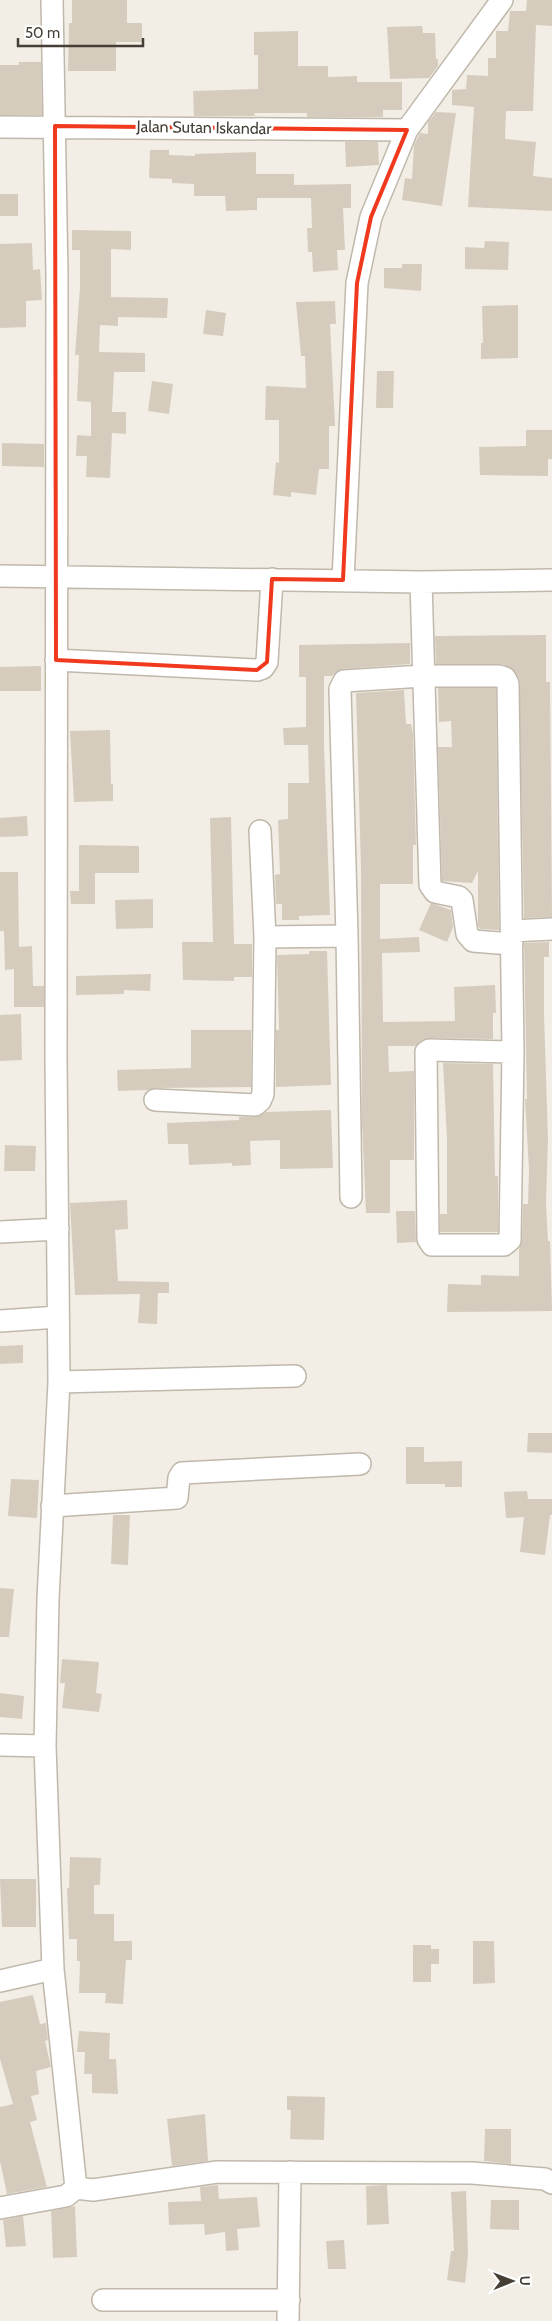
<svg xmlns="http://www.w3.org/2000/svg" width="552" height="2321" font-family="Cabin,sans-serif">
  <rect width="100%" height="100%" fill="#f2eee5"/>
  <path fill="#d6ccbe" d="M72,0H127V23H142V42H116V71H68L69,23H72Z
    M527,0H552V26L536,25L533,111H506L505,139L536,142L533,176L552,178V211L468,207L474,107L452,105V90L466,89L467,75L488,76V58H496V31H508L510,11H526Z
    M422,26L423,33H435L436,59H438V66L429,78L390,79L387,27Z
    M298,31V66H328V77L357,76V82H402V110H383V117H307V113H254L255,116H194L193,91L258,89V55H254V32Z
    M19,62H41L42,115H0V65H19Z
    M436,112L456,113L442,206L402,200L405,178L412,179L414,145L420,133L428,134V122Z
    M345,142H378L379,165L346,167Z
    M150,150H169V155L195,156V154L256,152V174H294V185L351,184V208H343L345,250H337L338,270L313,272L312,252H308L307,228H312L311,198H257V210L226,211L225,196H194V184L172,183V179L149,178Z
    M0,194H18V216H0Z
    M72,230L131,231V250L111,249V297L168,298L167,318L118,317V326L100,325L99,352L145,353V372H114L112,412H126V434L112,433L110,478L86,477L87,456H76L77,435L91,436V402L77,401L79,355H75L80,287V250H72Z
    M485,241L509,242L508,270L465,269V247L484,248Z
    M32,243L33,270L40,269L42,300L26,301V327L0,328V244Z
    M402,264H422L421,291L384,288V268H402Z
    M335,301L336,324H330L335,426H329V469H319L316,495L291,492V497L273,495L276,462L279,463V420H265L266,386L306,388L305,356H301L296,302Z
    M518,305V358L481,359V343H483L482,306Z
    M206,310L226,313L223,336L203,334Z
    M377,371H394L393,408H376Z
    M152,381L173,384L169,414L148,411Z
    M526,430H552V459H548V476L480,475L479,447L526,446Z
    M2,443L44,444V467L2,466Z
    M546,635V682H550L552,917L524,918L519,679L513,669L503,664H436L435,636Z
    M410,643V664L343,669L337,671L332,676H324V745L330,915L299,916V920H282V904H276L275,875L280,874L278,820L288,819V783H309L308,745H284L283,728L306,727V677H299V645Z
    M41,666V691H0V667Z
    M438,688H496L499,930L480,929L478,926V871L472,883L442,881L438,747H452L451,721L439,722Z
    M404,690L406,724H411L413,733L416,845H413V884H380V939L419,937L420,952L382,953L383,1022L455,1021L454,987L495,985L496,1013H493V1039L429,1038L422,1040L415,1046H388L389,1072L414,1071V1160H390V1213H366L362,1122L361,868L356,693Z
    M110,730L111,784H113V801L74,802L70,731Z
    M27,816L28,836L0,837V818Z
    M231,817L234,944H252V977H234V981L183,980L182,942H213L210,818Z
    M79,845L139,846V873H95V904H71L70,891H79Z
    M0,872H18L19,947L32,946L33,986H44V1007H14V969L5,970L4,931H0Z
    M153,899V928L116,929L115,900Z
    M431,903L451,910L453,927L447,942L419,930Z
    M549,942V957H544V1014L548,1139L546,1203L548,1241H550L552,1311L447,1312L448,1284L481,1285V1275L519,1276V1249L522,1240L523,1204H528L529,1170L525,1099H527L524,943Z
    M309,951H327L331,1085L276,1087V1030H279V1026L277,955L309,954Z
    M151,974L150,991L124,990V994L76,995V976Z
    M21,1014L22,1060L0,1061V1015Z
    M191,1030H251V1087L156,1088L148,1090L118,1091L117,1070L191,1068Z
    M443,1063L493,1064L495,1176H498V1232H440V1214H447V1139Z
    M331,1110L333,1168L280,1169V1140L250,1141L251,1165L232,1166V1163L189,1165L188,1144H168L167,1123L239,1120V1117H255L266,1112Z
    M5,1145L36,1146L35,1171H4Z
    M127,1200L128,1229L115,1230L118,1281L169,1282V1293H158L157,1324L138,1323L140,1294L75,1295L70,1203Z
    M396,1211H415L416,1242L397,1243Z
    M23,1345V1363L0,1364V1346Z
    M528,1433H552V1453L527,1452Z
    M406,1447H424V1462L462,1461V1487H445V1484H406Z
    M11,1479L39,1480L37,1518L8,1516Z
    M527,1491L528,1499H552V1515H550L545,1555L520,1552L524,1517L506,1518L504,1492Z
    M113,1515H130L128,1565L111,1564Z
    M0,1588L14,1589L9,1637H0Z
    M62,1659L99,1662L96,1693L102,1694L99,1712L62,1708L65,1683H60Z
    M0,1693L24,1696L22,1719L0,1717Z
    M70,1857L101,1858L100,1885H94V1914H114V1941H132V1960H126L123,2004L105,2003L106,1993H79L80,1961H77V1939H69L67,1888H69Z
    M0,1879H36V1927H2Z
    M473,1941H494L495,1983L473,1984Z
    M413,1945H431V1949H439V1964H431V1982H413Z
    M33,1995L40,2024L46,2023L48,2040L45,2041L51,2067L36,2071L39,2094L31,2096L37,2120L30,2122L47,2187L7,2194L0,2161V2107L13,2104L0,2059V2002Z
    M79,2031L110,2033L109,2059H116L118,2094L92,2093V2074H84L85,2052H77Z
    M287,2096L325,2097L324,2140L290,2139L291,2110H287Z
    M205,2114L208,2161L172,2166L167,2119Z
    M485,2129H511V2164L484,2161Z
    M218,2185L219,2199L257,2197L260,2227L237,2229L239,2250L226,2251L225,2232L205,2235L204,2224L169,2225L168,2202L201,2201L200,2187Z
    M387,2185L389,2224L367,2225L366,2186Z
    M466,2191L468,2255L465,2283L447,2280L451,2251H454L451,2192Z
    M491,2200H519V2230L490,2229Z
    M75,2206L77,2257L53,2258L51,2211Z
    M23,2216L26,2246L6,2247L3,2220Z
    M344,2240L346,2269H328L326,2241Z"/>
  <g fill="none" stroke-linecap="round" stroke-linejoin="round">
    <g stroke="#c0b8ab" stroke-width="24">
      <path id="minor" d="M0,127L407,130
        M0,576L421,582L552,580
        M343,580L357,283L371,217L407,130L502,0
        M421,582L430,885L435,892L459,897L462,900L467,934L473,941L512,944
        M56,660L257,670L263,668L267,662L272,579
        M512,931L552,929
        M265,937L347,936
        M155,1100L255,1105L260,1101L263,1094L265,937L260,831
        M351,1197L347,936L340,689L344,681L423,676H499L505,678L508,684L513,1052L510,1240L504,1245H432L428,1239L426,1052L429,1050L513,1052
        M0,1232L58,1229
        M0,1321L58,1317
        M59,1382L295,1376
        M52,1506L177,1498L179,1478L182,1473L360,1464
        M0,1745L45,1746
        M0,1981L53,1969
        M76,2188L93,2190L217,2172L472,2173L545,2179L552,2183
        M0,2208L66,2196L76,2188L53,1969L45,1746L48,1599L59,1382L56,1058L57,276L52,0
        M103,2300H289
        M288,2321L290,2172"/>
    </g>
    <use href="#minor" stroke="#fff" stroke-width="21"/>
  </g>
  <path fill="none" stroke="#f1391e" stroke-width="4" stroke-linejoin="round" d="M55,126L407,130L371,217L357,283L343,580L272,579L267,662L257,670L56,660Z"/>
  <g text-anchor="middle" stroke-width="4.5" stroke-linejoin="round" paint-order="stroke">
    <g font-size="16" fill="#443e35" stroke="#fff">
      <text transform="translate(204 127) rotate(1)" y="6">Jalan Sutan Iskandar</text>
    </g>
  </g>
  <g transform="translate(512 2281) rotate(89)" stroke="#ffffff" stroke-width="4" paint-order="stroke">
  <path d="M0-4L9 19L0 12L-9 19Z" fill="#443e35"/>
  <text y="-8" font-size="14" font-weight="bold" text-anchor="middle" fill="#443e35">U</text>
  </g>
  <path d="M18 38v8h125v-8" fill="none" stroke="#443e35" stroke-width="2.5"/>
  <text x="25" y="38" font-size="15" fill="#443e35" stroke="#ffffff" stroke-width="4" paint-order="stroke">50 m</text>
</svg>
